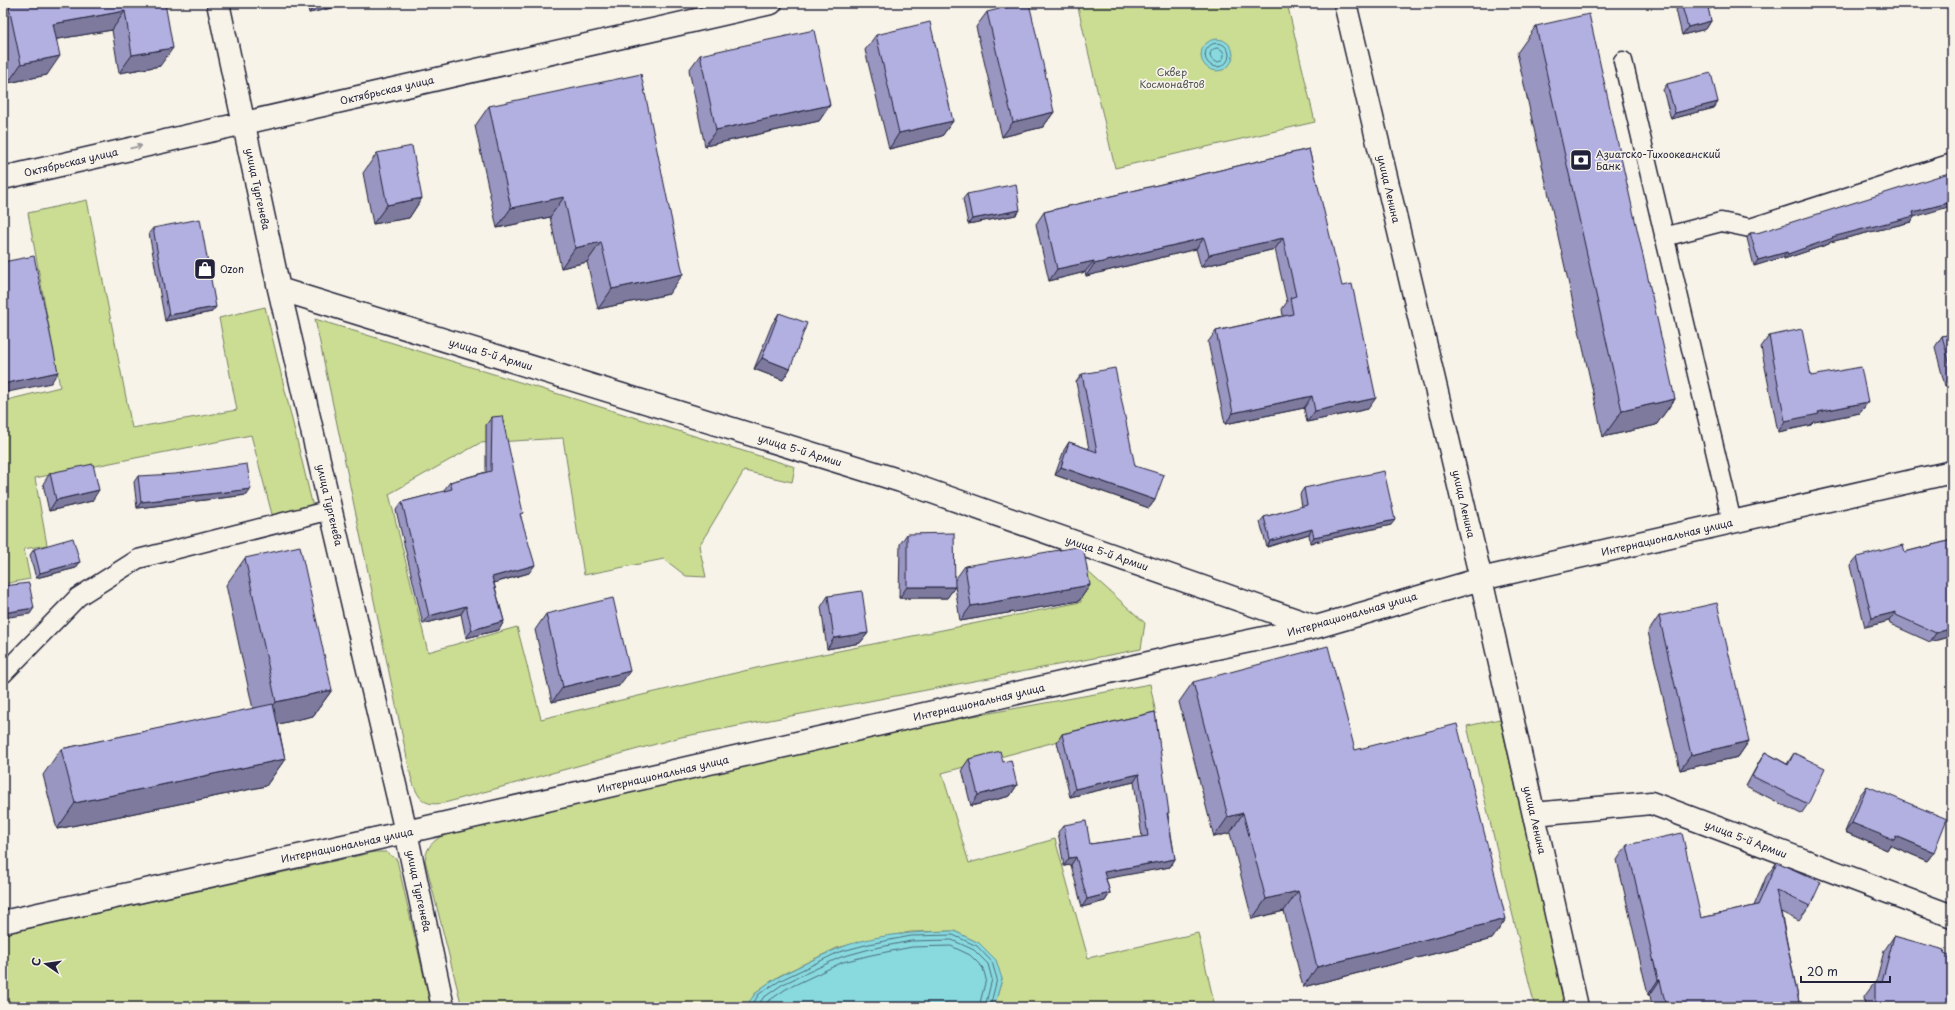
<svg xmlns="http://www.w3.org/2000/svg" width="1955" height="1010" font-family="'Playpen Sans',sans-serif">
  <rect width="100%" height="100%" fill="#f7f3e8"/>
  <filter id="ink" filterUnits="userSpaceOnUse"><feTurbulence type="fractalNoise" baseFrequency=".025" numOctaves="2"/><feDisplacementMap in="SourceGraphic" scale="8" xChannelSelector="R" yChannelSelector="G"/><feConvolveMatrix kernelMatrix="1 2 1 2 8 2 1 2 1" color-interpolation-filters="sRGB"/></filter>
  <g filter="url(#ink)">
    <path fill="#cbdd92" stroke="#768066" d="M1077,3H1287L1315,122L1115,168Z
      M87,200L132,428L237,410L219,318L265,307L313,507L273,518L251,435L35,478L47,545L24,549L30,579L3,584V401L60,387L28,213Z
      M315,319L795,467L792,482L744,471L699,546L706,577L686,576L664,559L584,575L563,438L480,443L389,494L428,652L517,627L541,719L769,665L1081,602L1076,561L1145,623L1141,649L681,737L448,802C423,808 418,799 411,777Z
      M1150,684L1156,714L942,773L969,863L1055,839L1088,958L1198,933L1215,1007H994L1002,979L979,943L954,931L911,932L868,940L837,948L779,976L757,991L746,1007H462L425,860C427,846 433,841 445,834L791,749Z
      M1500,719L1566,1007H1535L1467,726Z
      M375,852H386L397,860L431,1007H3V934Z"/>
    <path fill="#88dade" stroke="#5f909d" d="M1201 55a16 16 0 1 1 32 0a16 16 0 1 1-32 0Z
      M954,931L979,943L996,960L1002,979L994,1007H746C757,986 778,977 798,967C811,961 824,954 837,949C874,934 915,932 954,931Z"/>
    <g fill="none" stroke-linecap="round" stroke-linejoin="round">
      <path stroke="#4b6c7c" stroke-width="1" d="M1205 55a12 12 0 1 1 24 0a12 12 0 1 1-24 0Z
        M1210 55a7 7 0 1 1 14 0a7 7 0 1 1-14 0Z
        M751,1007L759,994L781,980L839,952L869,944L911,936L953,935L977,946L992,962L997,979L990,1007
        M757,1007L763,998L783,984L841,957L870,949L911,941L952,940L974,950L988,964L992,979L985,1007
        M764,1007L767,1002L786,989L843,962L871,955L912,947L951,946L970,955L983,968L986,979L979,1007"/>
      <g stroke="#22223b" stroke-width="21">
        <path id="service" d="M1623,61L1732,522
          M1664,237L1721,222L1750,228L1952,163
          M3,674L78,597L138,559L331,510"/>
      </g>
      <g stroke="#22223b" stroke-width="25">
        <path id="minor" d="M218,3L279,289L406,832L443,1007
          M1345,3L1481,579L1577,1007
          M3,178L771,3
          M279,289L901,481L1316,627
          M1534,814L1651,803L1952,916
          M3,922L406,832L1197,652L1316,627L1481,579L1952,472"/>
      </g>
      <use href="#service" stroke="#f7f3e8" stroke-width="18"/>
      <use href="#minor" stroke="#f7f3e8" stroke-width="22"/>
    </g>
    <path fill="#9996c2" stroke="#22223b" d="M3,3H165L160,66L119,73L112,30L57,39L47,75L8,83L3,61Z
      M307,3H354L309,13Z
      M1680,3H1726L1708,9L1711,21L1706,29L1682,35L1676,10Z
      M987,12L1054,112L1043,127L1002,137L976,27Z
      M1536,26L1675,399L1656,425L1603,437L1517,53Z
      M876,35L953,121L942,136L889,149L865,50Z
      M700,55L830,105L819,121L705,146L689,70Z
      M1667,84L1718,102L1714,108L1671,119L1663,90Z
      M489,106L669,294L598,309L587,262L561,268L550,217L497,228L475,126Z
      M1309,149L1368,409L1307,422L1304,408L1225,424L1208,342L1216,331L1283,316L1282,309L1287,302L1275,249L1201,267L1196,249L1086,276L1085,272L1049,281L1036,224L1044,212Z
      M377,153L422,198L409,218L373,224L363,173Z
      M967,194L1020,210L1016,215L968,224L963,199Z
      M1914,217L1911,222L1830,242L1829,244L1784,259L1783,257L1754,266L1747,238L1750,233H1757Z
      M153,228L212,312L165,321L149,233Z
      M779,313L783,380L754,369L772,324Z
      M1952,334V384L1945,386L1935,347L1942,336Z
      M1769,336L1811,376L1868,402L1860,413L1814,422L1811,425L1778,432L1761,347Z
      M1082,374L1135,466L1155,500L1149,508L1055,475L1064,450L1069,442L1089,449L1076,382Z
      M492,417L521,517L529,573L494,583L504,621L499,630L466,638L461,614L423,624L396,510L402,502L445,491L444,490L450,482L486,472V425Z
      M50,473L92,501L49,511L43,484Z
      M138,476L247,495L137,508L134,482Z
      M1304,488L1391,525L1310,543L1309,534L1267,547L1260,522L1264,517L1302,507L1300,494Z
      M907,534L954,581L965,566L1090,585L1079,601L960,621L955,586L947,598H899L900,544Z
      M1952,540V636L1930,642L1890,624L1889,621L1865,627L1850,566L1857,557L1905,552Z
      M34,549L76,568L36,578L30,555Z
      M245,558L332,690L313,716L278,724L285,759L266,786L57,829L43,775L61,749L253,709L226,585Z
      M828,596L868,633L860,643L827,649L821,607Z
      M546,614L619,686L552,702L535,630Z
      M1659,616L1749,741L1738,757L1680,770L1648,632Z
      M1193,682L1355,750L1506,919L1492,939L1303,987L1284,911L1252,919L1230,833L1214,837L1179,702Z
      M1155,712L1168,815L1175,859L1170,867L1106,878L1110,893L1105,901L1082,907L1071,865L1064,866L1058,832L1064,825L1090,844L1142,837L1134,782L1070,797L1057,742L1062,734Z
      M1765,752L1787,764L1794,753L1808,804L1801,814L1746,786L1759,762Z
      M969,759L1003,762L1017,785L1010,796L971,806L962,769Z
      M1867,786L1934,852L1927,861L1890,845L1887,850L1845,832L1860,795Z
      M1627,845L1701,918L1754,906L1766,877L1777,862L1810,906L1799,921L1781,912L1800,1007H1652L1650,995H1648L1617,860Z
      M1894,936L1944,953L1952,1007H1865L1864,997L1875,982H1876L1884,951Z"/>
    <path fill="#7d7a9e" stroke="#22223b" d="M316,3H354L309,13Z
      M1707,3H1726L1702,11Z
      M125,11L112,30L40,42L53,24Z
      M1711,21L1706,29L1682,35L1688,27Z
      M173,48L160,66L119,73L132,55Z
      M60,56L47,75L8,83L21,64Z
      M1718,102L1714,108L1671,119L1675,113Z
      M830,105L819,121L705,146L716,130Z
      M1054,112L1043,127L1002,137L1013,122Z
      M953,121L942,136L889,149L899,133Z
      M564,197L550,217L497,228L511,208Z
      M422,198L409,218L373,224L387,205Z
      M1952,202V206L1914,217L1911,222L1830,242L1829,244L1784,259L1788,254L1832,237L1913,212Z
      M1020,210L1016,215L968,224L972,219Z
      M1204,238L1196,249L1086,276L1094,264Z
      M1283,238L1275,249L1201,267L1209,255Z
      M601,242L587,262L561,268L575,248Z
      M1787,252L1783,257L1754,266L1758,260Z
      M1094,261L1085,272L1049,281L1057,269Z
      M683,274L669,294L598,309L612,289Z
      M216,307L212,312L165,321L169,315Z
      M762,358L790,369L783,380L754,369Z
      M58,372L51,383L3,393V384Z
      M1952,376V384L1945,386Z
      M1312,396L1304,408L1225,424L1233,413Z
      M1376,398L1368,409L1307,422L1315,411Z
      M1675,399L1656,425L1603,437L1622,411Z
      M1868,402L1860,413L1814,422L1811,425L1778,432L1785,421L1818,412Z
      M1061,467L1155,500L1149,508L1055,475Z
      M251,489L247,495L137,508L141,502Z
      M99,490L92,501L49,511L56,500Z
      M1395,520L1391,525L1310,543L1314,537Z
      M1312,529L1309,534L1267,547L1270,541Z
      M80,562L76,568L36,578L40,573Z
      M535,565L529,573L486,585L492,577Z
      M1090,585L1079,601L960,621L971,606Z
      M907,587H955L947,598H899Z
      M466,606L461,614L423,624L429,616Z
      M34,608L30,614L3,618V613Z
      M1896,612L1889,621L1865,627L1872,618Z
      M504,621L499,630L466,638L472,630Z
      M1952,628V636L1930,642L1936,633Z
      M868,633L860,643L827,649L834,638Z
      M630,671L619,686L552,702L563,687Z
      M332,690L313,716L257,729L276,702Z
      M1749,741L1738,757L1680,770L1691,755Z
      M285,759L266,786L57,829L75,803Z
      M1139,774L1134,782L1070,797L1075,789Z
      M1017,785L1010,796L971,806L978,795Z
      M1243,813L1230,833L1214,837L1228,817Z
      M1852,823L1896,836L1934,852L1927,861L1890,845L1887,850L1845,832Z
      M1076,857L1071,865L1064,866L1069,858Z
      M1175,859L1170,867L1099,880L1104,872Z
      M1298,891L1284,911L1252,919L1266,899Z
      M1110,893L1105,901L1082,907L1087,899Z
      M1506,919L1492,939L1303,987L1317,967Z
      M1658,980H1660L1650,995H1648Z"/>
    <path fill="#b2afe1" stroke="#22223b" d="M8,3H165L173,48L132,55L125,11L53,24L60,56L21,64Z
      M1024,3H1029L1054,112L1013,122L987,12Z
      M1681,3H1708H1707L1711,21L1688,27Z
      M1589,14L1675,399L1622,411L1536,26Z
      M930,22L953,121L899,133L876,35Z
      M814,30L830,105L716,130L700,55Z
      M1711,73L1718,102L1675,113L1667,84Z
      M641,74L683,274L612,289L601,242L575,248L564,197L511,208L489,106Z
      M412,146L422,198L387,205L377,153Z
      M1309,149L1342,286L1352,284L1376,398L1315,411L1312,396L1233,413L1216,331L1293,314L1290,298L1296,296L1283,238L1209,255L1204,238L1094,264V261L1057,269L1044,212Z
      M1952,172V202L1913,212L1914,216L1832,237L1833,238L1788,254L1787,252L1758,260L1750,233H1757Z
      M1016,184L1020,210L972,219L967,194Z
      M200,219L216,307L169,315L153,228Z
      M34,256L58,372L3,384V262Z
      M779,313L807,323L790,369L762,358Z
      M1802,329L1811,376L1861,367L1868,402L1818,412L1819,414L1785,421L1769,336Z
      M1952,334V372L1942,336Z
      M1115,368L1135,466L1164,475L1155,500L1061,467L1069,442L1097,452L1082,374Z
      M502,416L523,513L520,514L535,565L492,577L504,621L472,630L466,606L429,616L402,502L452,489L450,482L491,471L492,417Z
      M93,464L99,490L56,500L50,473Z
      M247,464L251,489L141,502L138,476L175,474Z
      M1384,471L1395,520L1314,537L1312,529L1270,541L1264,517L1307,505L1304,488Z
      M954,533L955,587H907V534Z
      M73,538L80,562L40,573L34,549Z
      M1952,540V628L1936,633L1896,615V612L1872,618L1857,557L1903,545L1905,552Z
      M300,546L332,690L276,702L245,558Z
      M1083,546L1090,585L971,606L965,566Z
      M29,583L34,608L3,613V586Z
      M862,591L868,633L834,638L828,596Z
      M613,598L630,671L563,687L546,614Z
      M1717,603L1749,741L1691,755L1659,616Z
      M1328,646L1355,750L1457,724L1506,919L1317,967L1298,891L1266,899L1243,813L1228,817L1193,682Z
      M273,704L285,759L75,803L61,749Z
      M1155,712L1169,813H1167L1175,859L1104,872L1110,893L1087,899L1076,857L1069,858L1064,825L1086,821L1090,844L1148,836L1139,774L1075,789L1062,734Z
      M1000,751L1003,762L1011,760L1017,785L978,795L969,759Z
      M1765,752L1788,765L1794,753L1825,768L1808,804L1752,776Z
      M1867,786L1947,819L1934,852L1896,836L1894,840L1852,823Z
      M1682,833L1701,918L1758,905L1777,862L1821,882L1810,906L1776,890L1800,1007H1666L1660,980H1658L1627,845Z
      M1894,936L1945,950L1944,953L1952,956V1007H1875V982H1882Z
      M362,1001L364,1007H346Z"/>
    <defs><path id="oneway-shaft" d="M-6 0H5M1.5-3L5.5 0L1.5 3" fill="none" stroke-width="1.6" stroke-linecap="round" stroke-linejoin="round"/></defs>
    <use stroke="#97959a" href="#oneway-shaft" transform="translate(136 147) rotate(-13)"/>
  </g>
  <defs>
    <g id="bank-square" transform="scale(1.15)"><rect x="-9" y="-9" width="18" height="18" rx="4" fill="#22223b" stroke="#f7f3e8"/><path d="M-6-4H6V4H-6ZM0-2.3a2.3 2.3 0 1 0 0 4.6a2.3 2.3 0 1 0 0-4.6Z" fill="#fff"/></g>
    <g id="shop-square" transform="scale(1.15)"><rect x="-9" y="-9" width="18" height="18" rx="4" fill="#22223b" stroke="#f7f3e8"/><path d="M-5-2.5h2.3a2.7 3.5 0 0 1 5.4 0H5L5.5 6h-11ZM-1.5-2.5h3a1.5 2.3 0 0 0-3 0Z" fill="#fff"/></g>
  </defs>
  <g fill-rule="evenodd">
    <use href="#bank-square" x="1581" y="160"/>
    <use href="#shop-square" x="205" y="269"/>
  </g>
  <g text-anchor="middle" stroke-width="3.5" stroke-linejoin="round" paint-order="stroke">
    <g font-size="10" fill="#4c5151" stroke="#f7f3e8">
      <text x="1172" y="76">Сквер<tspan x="1172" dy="12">Космонавтов</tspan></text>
    </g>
    <g font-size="10" fill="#22223b" stroke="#f7f3e8">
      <text transform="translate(387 90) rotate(-13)" y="4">Октябрьская улица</text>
      <text transform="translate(71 162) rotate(-13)" y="4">Октябрьская улица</text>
      <text transform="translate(258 189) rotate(78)" y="4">улица Тургенева</text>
      <text transform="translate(1389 189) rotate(77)" y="4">улица Ленина</text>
      <text transform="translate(491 354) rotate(17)" y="4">улица 5-й Армии</text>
      <text transform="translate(800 450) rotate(17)" y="4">улица 5-й Армии</text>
      <text transform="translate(1464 504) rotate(77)" y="4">улица Ленина</text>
      <text transform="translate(330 505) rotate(77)" y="4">улица Тургенева</text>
      <text transform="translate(1667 537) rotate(-13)" y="4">Интернациональная улица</text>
      <text transform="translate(1107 553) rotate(19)" y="4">улица 5-й Армии</text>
      <text transform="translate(1352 614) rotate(-16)" y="4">Интернациональная улица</text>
      <text transform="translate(979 702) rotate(-13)" y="4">Интернациональная улица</text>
      <text transform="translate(663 774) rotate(-13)" y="4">Интернациональная улица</text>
      <text transform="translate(1535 820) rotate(77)" y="4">улица Ленина</text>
      <text transform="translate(1746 839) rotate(21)" y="4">улица 5-й Армии</text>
      <text transform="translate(347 845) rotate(-12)" y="4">Интернациональная улица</text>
      <text transform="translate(419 891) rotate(78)" y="4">улица Тургенева</text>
    </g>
    <g font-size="10" fill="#22223b" stroke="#f7f3e8" text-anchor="start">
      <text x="1596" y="158">Азиатско-Тихоокеанский<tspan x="1596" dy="12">Банк</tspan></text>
      <text x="220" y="273">Ozon</text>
    </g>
  </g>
  <rect width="1955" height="1010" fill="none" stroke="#f7f3e8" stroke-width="16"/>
  <rect x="8" y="8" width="1939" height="994" fill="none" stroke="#22223b" stroke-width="1.5" filter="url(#ink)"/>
  <g transform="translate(46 964) rotate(283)" stroke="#f7f3e8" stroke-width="3" paint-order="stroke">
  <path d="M0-3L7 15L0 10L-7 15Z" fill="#22223b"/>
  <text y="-6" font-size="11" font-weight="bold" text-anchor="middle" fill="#22223b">С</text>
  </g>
  <path d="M1801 976v6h89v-6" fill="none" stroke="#22223b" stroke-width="2"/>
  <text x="1807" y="976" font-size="12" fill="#22223b" stroke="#f7f3e8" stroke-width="3" paint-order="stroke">20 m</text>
</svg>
